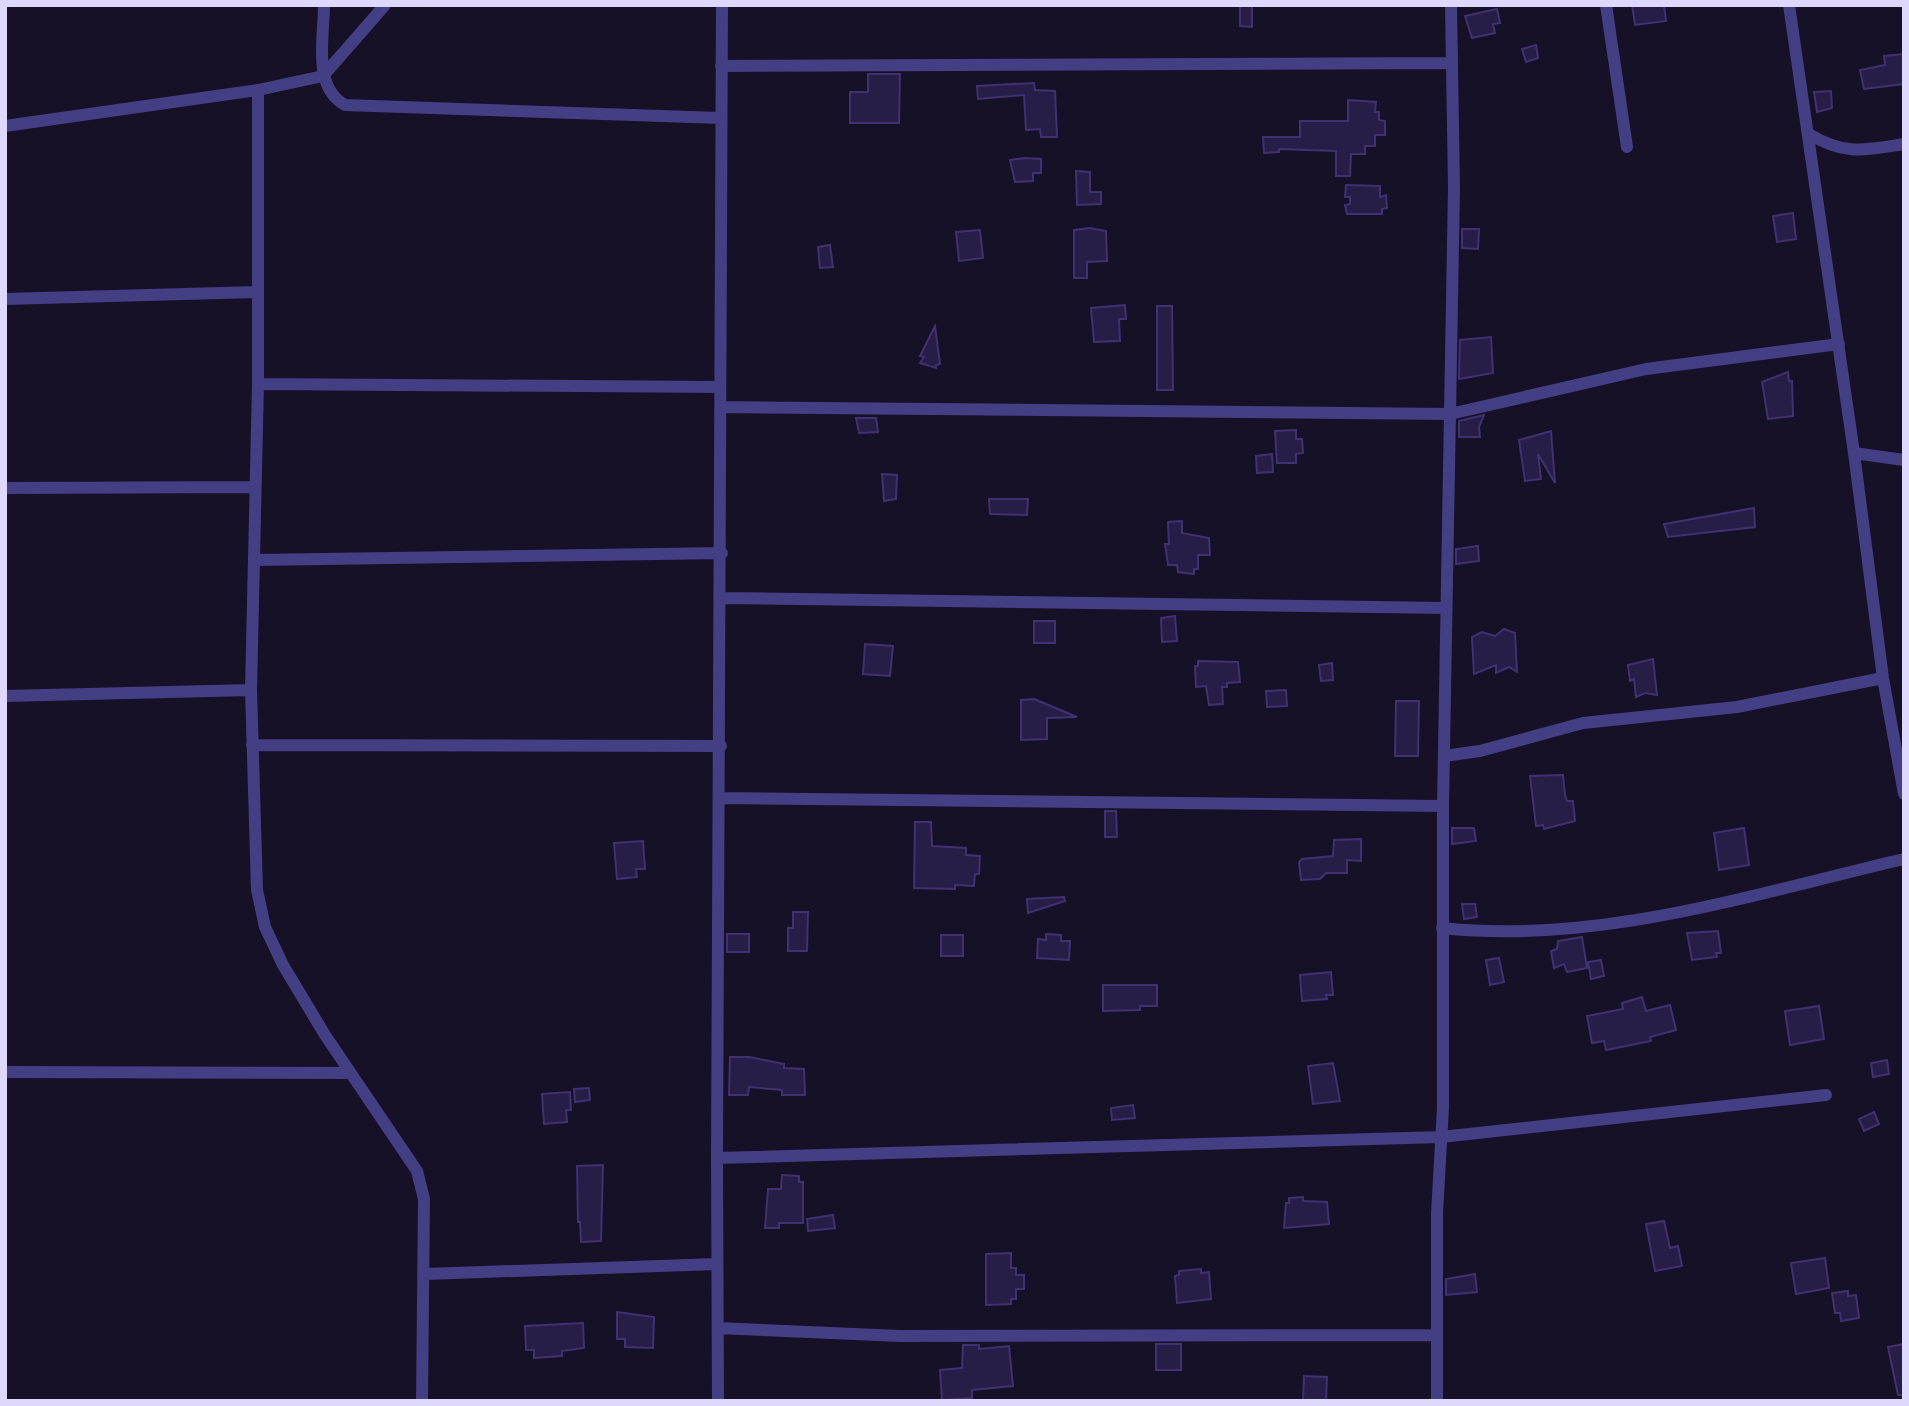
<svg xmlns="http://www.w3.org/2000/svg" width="1909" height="1406" font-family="Figtree,sans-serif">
  <rect width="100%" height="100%" fill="#161127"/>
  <path fill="#281d47" stroke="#413072" stroke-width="2" d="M1240,5H1252V27L1240,26Z
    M1632,5H1664L1666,21L1635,25Z
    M1497,9L1500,23L1493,24L1495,33L1472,38L1465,16Z
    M1536,45L1538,58L1526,62L1522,49Z
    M1904,54V84L1864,89L1860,70L1885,65L1884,56Z
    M868,74H900L899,123H850V92H868Z
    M1034,83L1035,90L1055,91L1057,137H1041L1040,129L1026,130L1024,95L978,99L977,86Z
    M1831,91L1832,108L1817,112L1814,92Z
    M1348,100L1376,102L1375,112H1379V120L1385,121V135H1375V146H1365V154H1351L1350,176H1336V151L1279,149V152L1264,153L1263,137H1300V121H1348Z
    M1024,158L1041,159V173H1033V181L1015,182L1010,160Z
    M1076,171L1090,172V192H1101V204L1077,205Z
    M1346,185L1380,186V197L1386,195L1387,208L1382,209V214H1347L1345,205L1350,204V197H1345Z
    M1793,213L1796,239L1777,242L1773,216Z
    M1090,228L1106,231L1107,261L1087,262V278H1074V230Z
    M1462,229H1479L1478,249L1462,248Z
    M980,230L983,258L959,261L956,232Z
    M830,245L833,267L820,268L818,247Z
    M1125,305L1126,319H1119L1120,341L1094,342L1091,308Z
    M1157,306H1172L1173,390H1157Z
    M935,326L940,364L936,365V368L920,363L924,357L920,356Z
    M1491,337L1493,373L1459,379L1460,340Z
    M1788,372L1789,381H1792L1793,416L1768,419L1762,382Z
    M1484,415L1479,427L1480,437H1459V421Z
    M856,418H876L878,432L859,433Z
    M1296,430V439H1302L1303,453L1296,454V463H1277L1275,431Z
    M1551,431L1555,483L1538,454L1541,479L1525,481L1519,440Z
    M1272,454L1273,472L1257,473L1256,456Z
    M882,474L897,475L896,499L884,501Z
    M989,499H1028L1027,515L990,514Z
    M1754,508L1755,527L1668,537L1664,524Z
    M1182,521V533L1209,538L1210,555H1198V569H1194V574L1178,572L1177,565H1168L1165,544H1169L1168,522Z
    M1478,546L1479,561L1456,564V549Z
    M1175,616L1177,641L1162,642L1161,618Z
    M1034,621H1055V643H1034Z
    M1504,629L1515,633L1517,672L1509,667L1496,673V665L1474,674L1472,637L1482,632L1495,636Z
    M865,644L893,646L890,676L863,674Z
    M1653,659L1657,695L1645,693L1636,697L1634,679L1630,681L1628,665Z
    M1198,661L1238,662L1240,682L1227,683V687H1222L1223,704L1209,705L1206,686L1196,687L1195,666H1198Z
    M1332,663L1333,680L1321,681L1319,665Z
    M1286,690L1287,706L1267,707L1266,691Z
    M1034,699L1077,717L1047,718V739L1021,740V700Z
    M1396,701H1419L1418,756H1395Z
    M1563,775L1565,795L1567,801H1573L1575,821L1544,829L1543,825L1536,826L1530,776Z
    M1105,811H1116L1117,837H1105Z
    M915,822H931L932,846L966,848V855L980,856L979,874H975L974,886L955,885V889L914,888Z
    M1452,828H1474L1476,841L1452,844Z
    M1744,828L1749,865L1719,870L1714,833Z
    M1361,839V861L1347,860V873H1326L1320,879L1301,880L1299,862L1302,859L1333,856L1334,840Z
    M643,841L645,869H636L637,877L617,879L614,843Z
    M1064,897L1065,901L1028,913L1027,899Z
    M1462,904H1475L1477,917L1464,919Z
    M793,912H808L807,951H788V928H793Z
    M1718,931L1721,953H1716L1717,957L1692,960L1687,933Z
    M727,934H749V952H727Z
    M1046,934L1061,935V941H1070L1069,960L1037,958L1038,939L1046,940Z
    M941,935H963V956H941Z
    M1582,937L1587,968L1567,972L1564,964L1554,968L1551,951L1557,949L1558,941Z
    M1499,958L1504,982L1490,985L1486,960Z
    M1601,960L1604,976L1591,979L1588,962Z
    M1331,972L1333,995H1326L1327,999L1302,1001L1300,975Z
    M1103,985H1157V1006H1140V1010L1103,1011Z
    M1642,997L1646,1011L1670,1005L1676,1030L1650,1037L1651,1041L1606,1050L1604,1041L1592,1043L1587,1016L1623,1009L1622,1003Z
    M1819,1006L1824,1039L1790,1045L1785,1011Z
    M730,1057H749L784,1064V1068L804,1069L805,1095H782V1090L749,1087L748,1095H729Z
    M1887,1060L1889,1074L1873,1077L1871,1063Z
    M1333,1063L1340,1101L1313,1104L1308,1066Z
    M589,1088L590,1100L575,1102L574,1089Z
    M570,1092L571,1110H566L567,1122L544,1124L542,1094Z
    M1133,1105L1135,1118L1112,1120L1111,1108Z
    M1874,1112L1879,1124L1864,1131L1859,1119Z
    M603,1165L601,1241L581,1242L580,1222H578L577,1166Z
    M782,1175L799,1176V1182H803V1223H779V1228H765L768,1189H781Z
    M1303,1197V1201L1327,1202L1329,1224L1284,1228L1286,1203H1289V1198Z
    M833,1215L835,1228L808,1231L807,1219Z
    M1664,1221L1670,1248L1678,1246L1682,1266L1655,1271L1646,1224Z
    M1011,1253V1268H1016V1275H1024V1289H1016V1299H1011V1304L986,1305V1254Z
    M1825,1258L1829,1288L1796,1294L1791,1263Z
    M1201,1269V1273L1209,1272L1211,1299L1177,1303L1175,1276L1179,1275V1271Z
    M1475,1274L1477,1292L1446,1295V1279Z
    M1848,1291V1296L1856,1295L1859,1318L1841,1321L1840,1313H1835L1832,1293Z
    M617,1312L654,1317L653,1348L625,1347V1339H617Z
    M583,1323L584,1348L562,1351V1356L534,1358V1350H526L525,1326Z
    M1156,1344H1181V1370H1156Z
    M1904,1344V1395H1898L1888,1347Z
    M963,1345H979V1349L1009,1346L1013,1386L972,1390V1398L942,1400L940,1370L962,1368Z
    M1304,1376L1327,1377L1326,1401H1303Z"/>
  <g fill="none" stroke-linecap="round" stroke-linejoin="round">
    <path stroke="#443e84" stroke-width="12" d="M324,5C324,37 312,87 345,105L720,118
      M1606,5L1627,147
      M1789,5L1854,453L1883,678L1904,794
      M721,66L1452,63
      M258,90V384L251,690L257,890L265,927L283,965L325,1035L417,1171L424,1199L422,1401
      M5,126L258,90L323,76L385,5
      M1809,134C1845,156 1865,150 1904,144
      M5,299L258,292
      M258,384L720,387
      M721,407L1450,414L1646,369L1839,344
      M1854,453L1904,460
      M5,488L255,487
      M254,560L722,553
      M722,598L1446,608
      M5,696L251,690
      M252,745L721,746
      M1444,756L1480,751L1583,723L1737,707L1883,678
      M721,798L1443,806
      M1442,928C1598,945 1753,894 1904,859
      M5,1072L350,1073
      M717,1158L1441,1137L1826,1095
      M425,1274L717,1264
      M718,1328L900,1336L1436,1335
      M718,1401L717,1158L722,5
      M1437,1401V1213L1443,1108V806L1454,188L1451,5"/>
  </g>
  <rect width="1909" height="1406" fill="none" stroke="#ded8fd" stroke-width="14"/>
</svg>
